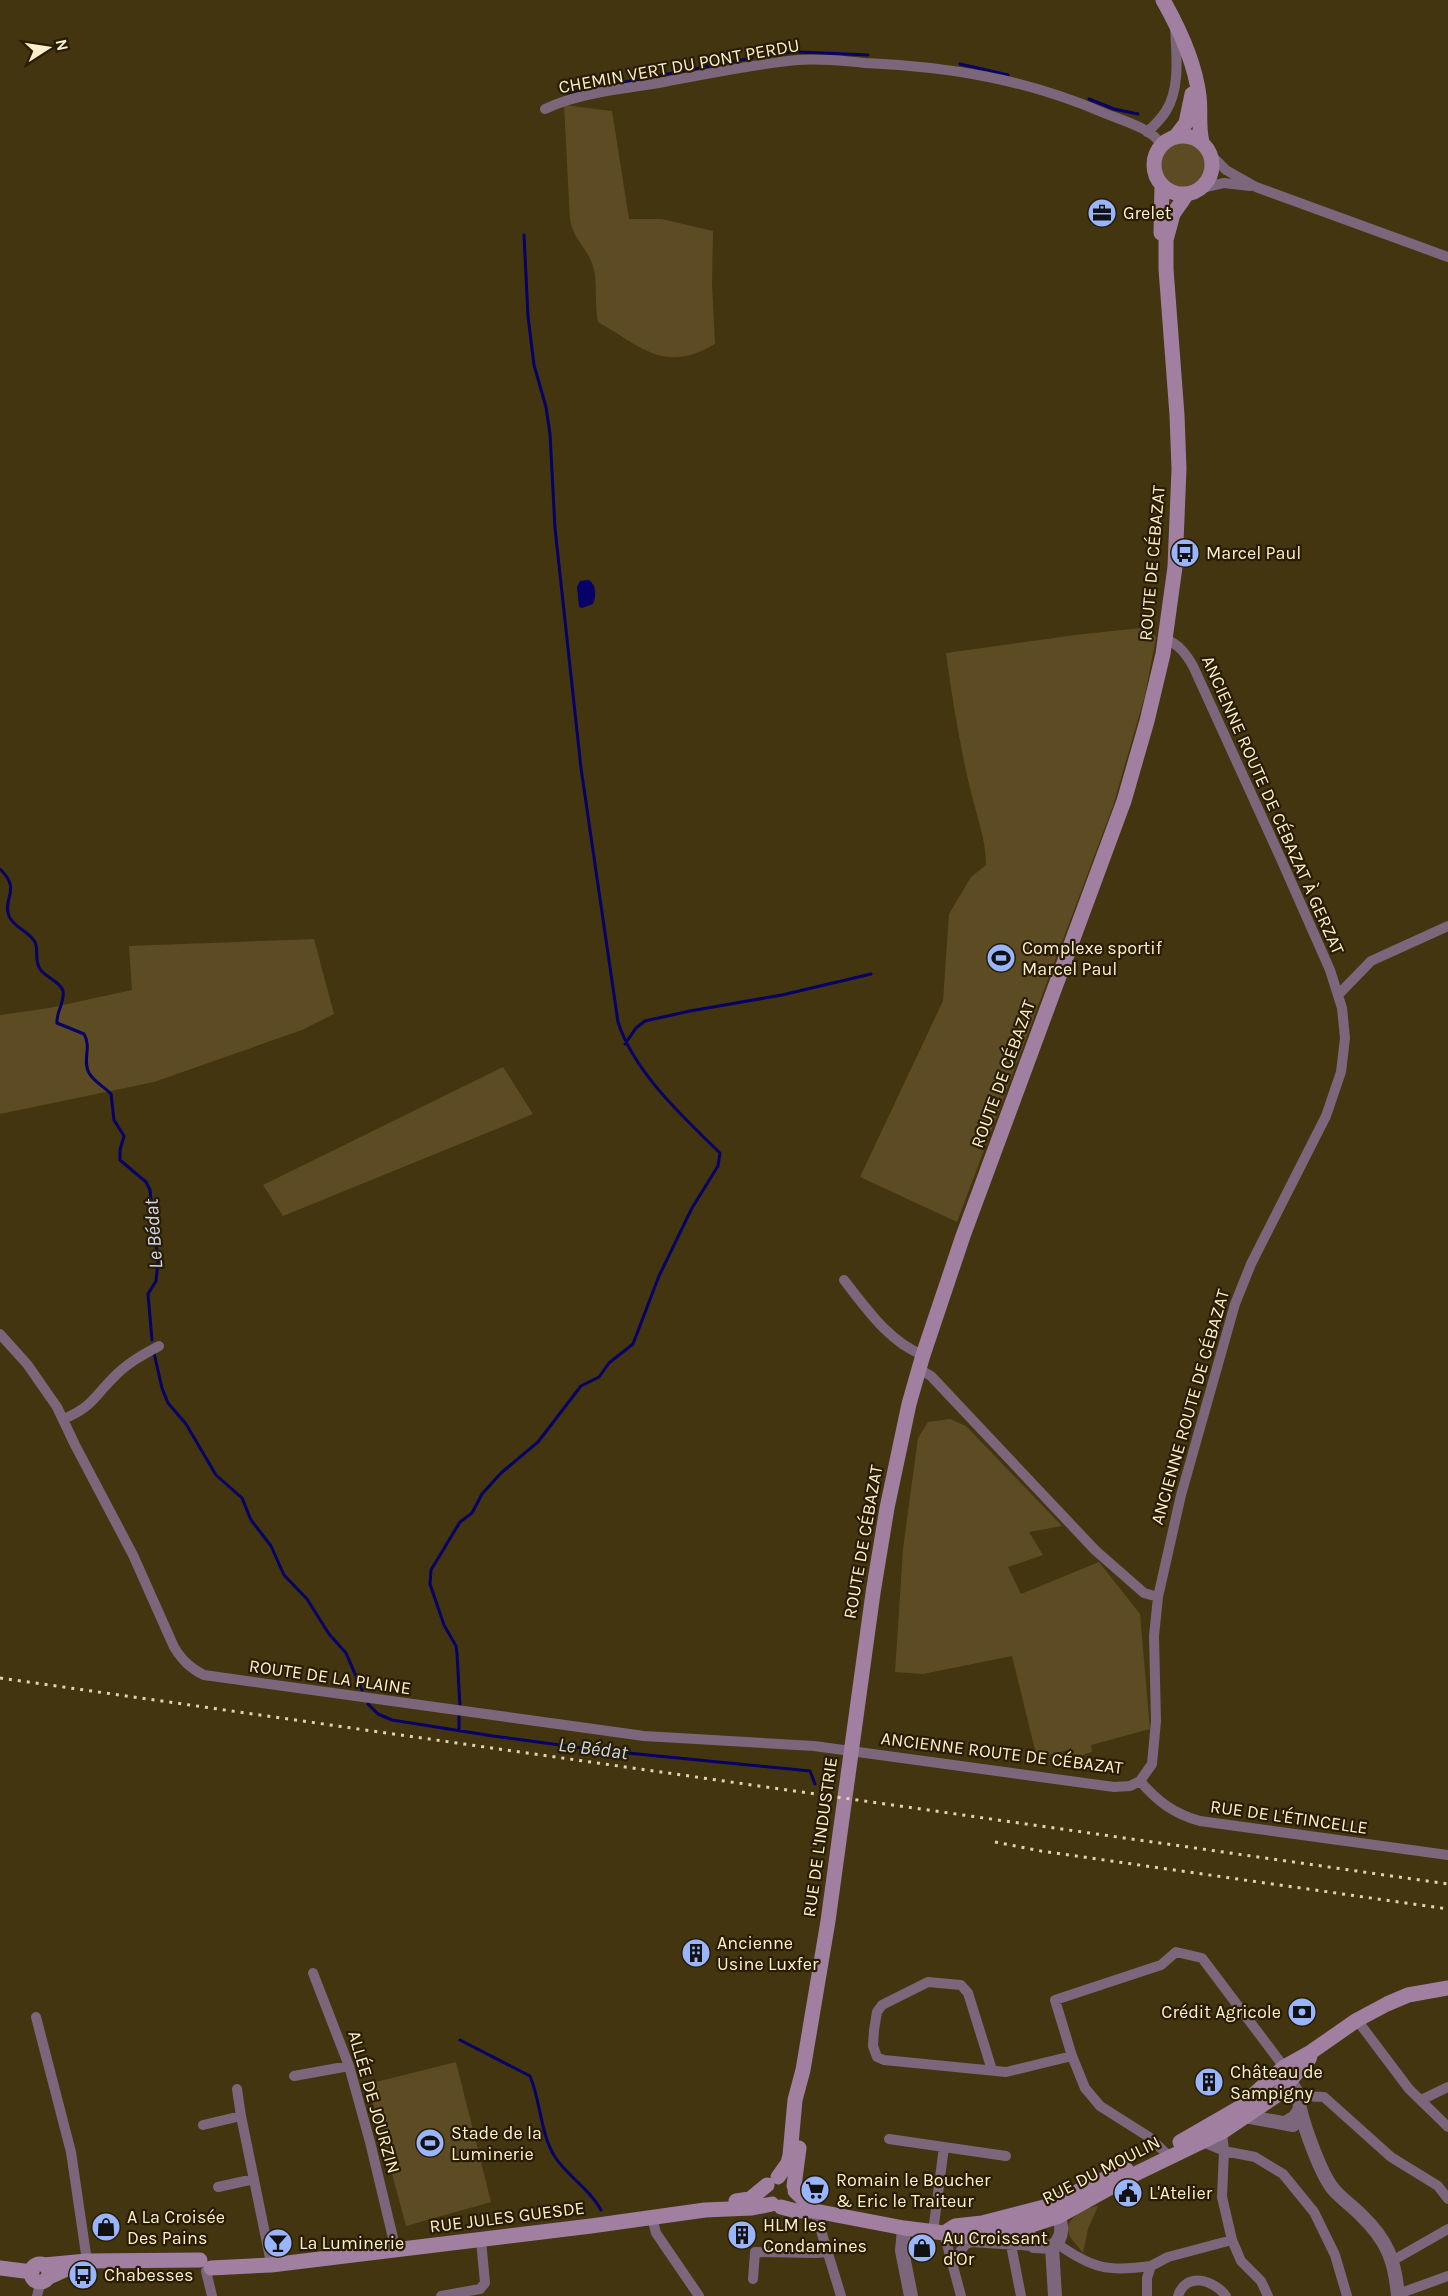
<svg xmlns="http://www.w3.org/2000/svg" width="1448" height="2296" font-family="Karla,sans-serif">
  <rect width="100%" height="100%" fill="#433510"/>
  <path fill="#5d4c23" d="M564,105L612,111L629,219H662L713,231L712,284L715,344C664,374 642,347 598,322C594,304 598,282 593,266C587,247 574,241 570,220Z
    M1161 165a22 22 0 1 1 44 0a22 22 0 1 1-44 0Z
    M1141,628L1150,629L1156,637L1145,695L1113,806L957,1222L860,1177L943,1001L949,914L971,877L986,865C986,837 975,812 969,784C959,741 952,697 946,653L1075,635Z
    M314,939L334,1014L302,1030L154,1082L0,1114V1015L49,1008L132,990L129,946Z
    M503,1067L533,1114L283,1216L263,1185Z
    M950,1419L966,1426L1062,1526L1029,1532L1043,1555L1008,1567L1021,1594L1099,1562L1140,1614L1150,1729L1091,1745L1092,1752L1071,1759L1068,1750L1037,1758L1012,1656L923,1674L895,1672L903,1549L918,1438L928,1422Z
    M456,2062L491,2202L406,2226L368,2084Z
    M1098,2206L1088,2229L1083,2253L1070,2237L1067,2227C1075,2213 1082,2209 1098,2206Z"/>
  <path fill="#060067" d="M589,580C597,586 596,596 593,604L582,608L579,607L577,587L580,581Z"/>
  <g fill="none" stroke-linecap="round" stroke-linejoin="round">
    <path stroke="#060067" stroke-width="3" d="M799,52L868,55
      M758,57L792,52
      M960,64L1008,75
      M567,93L752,58
      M1089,99L1114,109L1138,114
      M0,869C22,890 2,898 9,916C14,928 29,931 35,942C39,951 34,960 40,969C46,978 60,981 63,991C65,1002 56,1012 57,1023L84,1034C92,1047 82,1061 89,1073C94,1082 105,1087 111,1094L114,1120L124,1136L120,1150V1160L146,1182L150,1190L158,1262L156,1281L148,1294L152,1340
      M625,1044L636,1028L645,1021L690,1011L782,995L871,974
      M154,1353L162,1388L168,1403L186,1424L216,1475L242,1498L251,1520L271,1546L284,1575L307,1599L329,1634L346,1653L362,1690
      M368,1704L378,1714L392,1720L493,1736L597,1750L810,1771L815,1784
      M460,1707L457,1653L456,1646L444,1625L430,1584L431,1570L460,1522L472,1513L482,1494L501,1473L538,1442L581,1386L599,1377L609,1363L633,1344L659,1276L692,1208L718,1166L720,1153C683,1117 634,1072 618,1022L581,768L555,528L550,434L546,407L534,365L528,316L524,235
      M459,1731V1716
      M460,2040L530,2076C541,2102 540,2133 555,2157C569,2178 589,2188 601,2210"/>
    <path stroke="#7b667b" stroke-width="10" d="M545,109C581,92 625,89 664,82C709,74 753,64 798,60C821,58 843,61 866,63C951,67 1025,79 1104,113C1121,120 1154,129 1161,145
      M1147,132C1154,126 1161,119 1166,111C1181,87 1176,53 1175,26
      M1211,155L1226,170L1256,187L1448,257
      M1201,188L1224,183L1250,186
      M1338,995L1371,961L1448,926
      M844,1280C866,1308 889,1342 923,1355
      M0,1334L27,1364L57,1407L75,1445L133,1555L174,1647C182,1660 190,1668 204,1675L644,1736L814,1746L1114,1787L1130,1786L1140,1781L1152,1764L1156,1721L1154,1636L1158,1597L1181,1495L1235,1304L1251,1264L1326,1116L1341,1072L1345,1038L1342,1008L1330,970L1281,859L1193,666C1186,654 1179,644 1165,639
      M919,1369L931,1376L1095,1550L1144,1593L1158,1597
      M64,1419C93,1406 92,1399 113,1378C126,1364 142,1355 159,1346
      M1140,1781C1157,1801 1174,1814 1200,1821L1448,1855
      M313,1973L349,2066L370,2142L394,2242
      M36,2017L71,2152L87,2261
      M1357,2020L1409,2089L1448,2127
      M992,2070L968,1993L961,1985L928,1982L882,2005L877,2012L874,2030L873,2046L877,2057L884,2060L1006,2072L1072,2056
      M294,2076L349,2066
      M237,2089L241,2116L270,2258
      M1299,2096L1324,2097L1391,2157L1438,2186L1448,2199
      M1421,2100L1448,2087
      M203,2125L241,2116
      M889,2139L944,2147
      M1203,2142L1224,2151L1222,2132
      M1170,2157L1149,2137L1100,2106L1085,2088L1072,2056L1055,2000L1161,1965L1176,1952L1202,1958L1284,2067
      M218,2187L254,2179
      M815,2211L841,2296
      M652,2217L656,2233L699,2296
      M933,2232L944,2147L1006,2156
      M944,2233L961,2296
      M1007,2241L1011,2245L1021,2296
      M1056,2243C1093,2269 1108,2272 1151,2266
      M1392,2261L1448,2229
      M952,2262L966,2244L971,2242L1034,2246
      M206,2271L212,2296
      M753,2279L755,2252L816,2253L827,2252
      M1398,2294L1448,2276
      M37,2296L41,2281
      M441,2296L480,2289L485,2283L481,2240
      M1147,2296V2278L1151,2266L1168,2257L1232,2240
      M1178,2296C1186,2271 1214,2280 1226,2296
      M1268,2296L1261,2281L1241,2261L1232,2240L1222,2197L1224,2151L1255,2157L1283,2174L1314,2212L1335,2255L1347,2296"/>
    <path stroke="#7b667b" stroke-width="14" d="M1279,2079L1290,2081L1299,2096L1300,2109L1295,2117L1287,2122
      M1300,2109C1305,2129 1321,2175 1334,2190C1342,2199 1352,2206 1361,2215C1387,2240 1395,2260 1398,2296
      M1245,2116L1293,2125
      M1027,2218L1025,2227L1034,2246L1052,2247C1065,2237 1064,2219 1051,2210
      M904,2228L902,2251L911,2296
      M1052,2247L1055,2296"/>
    <path stroke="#a17fa1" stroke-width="15" d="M1163,0C1180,30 1195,62 1199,96C1201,112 1198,126 1202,142
      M1154 165a29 29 0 1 1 58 0a29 29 0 1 1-58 0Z
      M1176,136L1186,123L1192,94
      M1161,233L1162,185
      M1180,2142L1239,2108L1284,2067L1311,2052L1357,2020L1387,2004L1408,1995L1448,1988
      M778,2177L788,2163L790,2155L795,2100L803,2070L828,1921L873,1593L887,1508L909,1404L923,1355L963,1236L1124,801L1147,721L1163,654L1175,567L1179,469L1177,415L1166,269V240L1173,214L1187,194
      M794,2186L799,2148
      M795,2191L815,2211
      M736,2201L750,2199L767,2185
      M781,2207L796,2211H815L904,2228L944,2233L955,2237L998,2233L1025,2227L1059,2216L1133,2175L1222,2132L1277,2095L1309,2059L1311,2052
      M944,2233L955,2226L982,2223L1044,2207L1126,2169
      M31 2273a9 9 0 1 1 18 0a9 9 0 1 1-18 0Z
      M44,2265L87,2261L200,2260
      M0,2268L32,2272
      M211,2268L271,2265L591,2226L705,2210L752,2208L772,2204
      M47,2278L67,2269H75"/>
    <path stroke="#e2d3b0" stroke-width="3" stroke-dasharray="3 6" stroke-linecap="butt" d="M0,1678L1448,1884
      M995,1842L1041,1851L1448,1909"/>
  </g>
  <defs>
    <g id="office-disc" transform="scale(1.5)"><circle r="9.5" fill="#98b5fd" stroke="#281c01"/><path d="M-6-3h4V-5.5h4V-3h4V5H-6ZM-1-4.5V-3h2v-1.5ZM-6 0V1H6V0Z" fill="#111"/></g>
    <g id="bus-disc" transform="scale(1.5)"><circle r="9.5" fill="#98b5fd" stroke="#281c01"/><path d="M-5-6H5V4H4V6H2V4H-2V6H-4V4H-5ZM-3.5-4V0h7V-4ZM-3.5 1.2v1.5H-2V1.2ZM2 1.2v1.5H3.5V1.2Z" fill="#111"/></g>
    <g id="stadium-disc" transform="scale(1.5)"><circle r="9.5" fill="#98b5fd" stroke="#281c01"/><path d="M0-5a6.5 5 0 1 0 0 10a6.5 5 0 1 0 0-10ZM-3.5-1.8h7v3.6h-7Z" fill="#111"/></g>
    <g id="building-disc" transform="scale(1.5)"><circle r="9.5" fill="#98b5fd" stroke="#281c01"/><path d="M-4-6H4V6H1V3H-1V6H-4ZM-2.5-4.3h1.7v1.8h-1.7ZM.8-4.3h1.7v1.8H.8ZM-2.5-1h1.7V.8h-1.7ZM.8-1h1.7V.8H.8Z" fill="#111"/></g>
    <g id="bank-disc" transform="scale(1.5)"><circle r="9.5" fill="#98b5fd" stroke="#281c01"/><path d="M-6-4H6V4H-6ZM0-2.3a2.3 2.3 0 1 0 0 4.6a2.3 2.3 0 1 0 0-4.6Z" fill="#111"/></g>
    <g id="supermarket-disc" transform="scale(1.5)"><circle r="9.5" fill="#98b5fd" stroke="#281c01"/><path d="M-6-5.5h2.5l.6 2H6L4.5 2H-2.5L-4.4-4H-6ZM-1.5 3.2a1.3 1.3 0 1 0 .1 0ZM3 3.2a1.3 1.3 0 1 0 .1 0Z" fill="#111"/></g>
    <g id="civic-disc" transform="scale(1.5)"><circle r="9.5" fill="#98b5fd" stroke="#281c01"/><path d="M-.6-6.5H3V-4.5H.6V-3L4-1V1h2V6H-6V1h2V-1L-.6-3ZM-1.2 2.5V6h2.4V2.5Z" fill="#111"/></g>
    <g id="shop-disc" transform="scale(1.5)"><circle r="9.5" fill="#98b5fd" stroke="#281c01"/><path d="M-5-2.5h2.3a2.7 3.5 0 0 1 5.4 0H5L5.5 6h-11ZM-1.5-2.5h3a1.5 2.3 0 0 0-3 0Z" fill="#111"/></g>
    <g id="bar-disc" transform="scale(1.5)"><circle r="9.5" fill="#98b5fd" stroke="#281c01"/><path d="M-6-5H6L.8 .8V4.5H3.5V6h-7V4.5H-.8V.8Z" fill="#111"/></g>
  </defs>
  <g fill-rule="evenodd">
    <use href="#office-disc" x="1102" y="213"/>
    <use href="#bus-disc" x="1185" y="553"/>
    <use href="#stadium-disc" x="1001" y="958"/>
    <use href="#building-disc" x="696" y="1953"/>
    <use href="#bank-disc" x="1302" y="2012"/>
    <use href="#building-disc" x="1209" y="2082"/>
    <use href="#stadium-disc" x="430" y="2143"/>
    <use href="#supermarket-disc" x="815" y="2190"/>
    <use href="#civic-disc" x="1128" y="2193"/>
    <use href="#shop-disc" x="106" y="2227"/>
    <use href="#building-disc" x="742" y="2235"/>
    <use href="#bar-disc" x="278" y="2243"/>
    <use href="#shop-disc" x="922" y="2248"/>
    <use href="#bus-disc" x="83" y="2275"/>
  </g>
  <g text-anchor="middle" stroke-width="4.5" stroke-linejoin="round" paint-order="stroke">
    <g font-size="18" fill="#feefcd" stroke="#281c01">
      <text transform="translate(679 66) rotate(-10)" y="6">CHEMIN VERT DU PONT PERDU</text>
      <text transform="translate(1152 563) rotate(-85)" y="6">ROUTE DE CÉBAZAT</text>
      <text transform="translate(1273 805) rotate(66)" y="6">ANCIENNE ROUTE DE CÉBAZAT À GERZAT</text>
      <text transform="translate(1003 1074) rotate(-70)" y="6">ROUTE DE CÉBAZAT</text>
      <text transform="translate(1190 1407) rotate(-74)" y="6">ANCIENNE ROUTE DE CÉBAZAT</text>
      <text transform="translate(863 1542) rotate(-80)" y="6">ROUTE DE CÉBAZAT</text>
      <text transform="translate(330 1677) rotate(8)" y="6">ROUTE DE LA PLAINE</text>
      <text transform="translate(1002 1753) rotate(7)" y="6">ANCIENNE ROUTE DE CÉBAZAT</text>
      <text transform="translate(1289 1817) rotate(8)" y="6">RUE DE L'ÉTINCELLE</text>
      <text transform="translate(820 1837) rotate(-82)" y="6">RUE DE L'INDUSTRIE</text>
      <text transform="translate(374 2102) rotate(74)" y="6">ALLÉE DE JOURZIN</text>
      <text transform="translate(1101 2170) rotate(-27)" y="6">RUE DU MOULIN</text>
      <text transform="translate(507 2217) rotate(-7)" y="6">RUE JULES GUESDE</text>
    </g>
    <g font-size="18" fill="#feefcd" stroke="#281c01" text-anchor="start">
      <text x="1123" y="219">Grelet</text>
      <text x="1206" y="559">Marcel Paul</text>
      <text x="1022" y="954">Complexe sportif<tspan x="1022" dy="21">Marcel Paul</tspan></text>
      <text x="717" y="1949">Ancienne<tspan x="717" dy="21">Usine Luxfer</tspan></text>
      <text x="1281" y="2018" text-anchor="end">Crédit Agricole</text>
      <text x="1230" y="2078">Château de<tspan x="1230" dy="21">Sampigny</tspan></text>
      <text x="451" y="2139">Stade de la<tspan x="451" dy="21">Luminerie</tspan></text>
      <text x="836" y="2186">Romain le Boucher<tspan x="836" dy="21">&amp; Eric le Traiteur</tspan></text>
      <text x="1149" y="2199">L'Atelier</text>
      <text x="127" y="2223">A La Croisée<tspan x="127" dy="21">Des Pains</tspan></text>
      <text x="763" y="2231">HLM les<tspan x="763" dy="21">Condamines</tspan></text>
      <text x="943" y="2244">Au Croissant<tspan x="943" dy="21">d'Or</tspan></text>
      <text x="299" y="2249">La Luminerie</text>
      <text x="104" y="2281">Chabesses</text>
    </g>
    <g font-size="20" font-style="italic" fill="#ccd7f1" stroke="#281c01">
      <text transform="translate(153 1234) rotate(-94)" y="7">Le Bédat</text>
      <text transform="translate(593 1748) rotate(7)" y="7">Le Bédat</text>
    </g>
  </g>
  <g transform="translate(48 48) rotate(78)" stroke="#281c01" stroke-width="4.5" paint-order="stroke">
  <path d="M0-4.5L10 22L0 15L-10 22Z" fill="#feefcd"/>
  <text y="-9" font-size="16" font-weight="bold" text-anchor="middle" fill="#feefcd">N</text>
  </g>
</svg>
